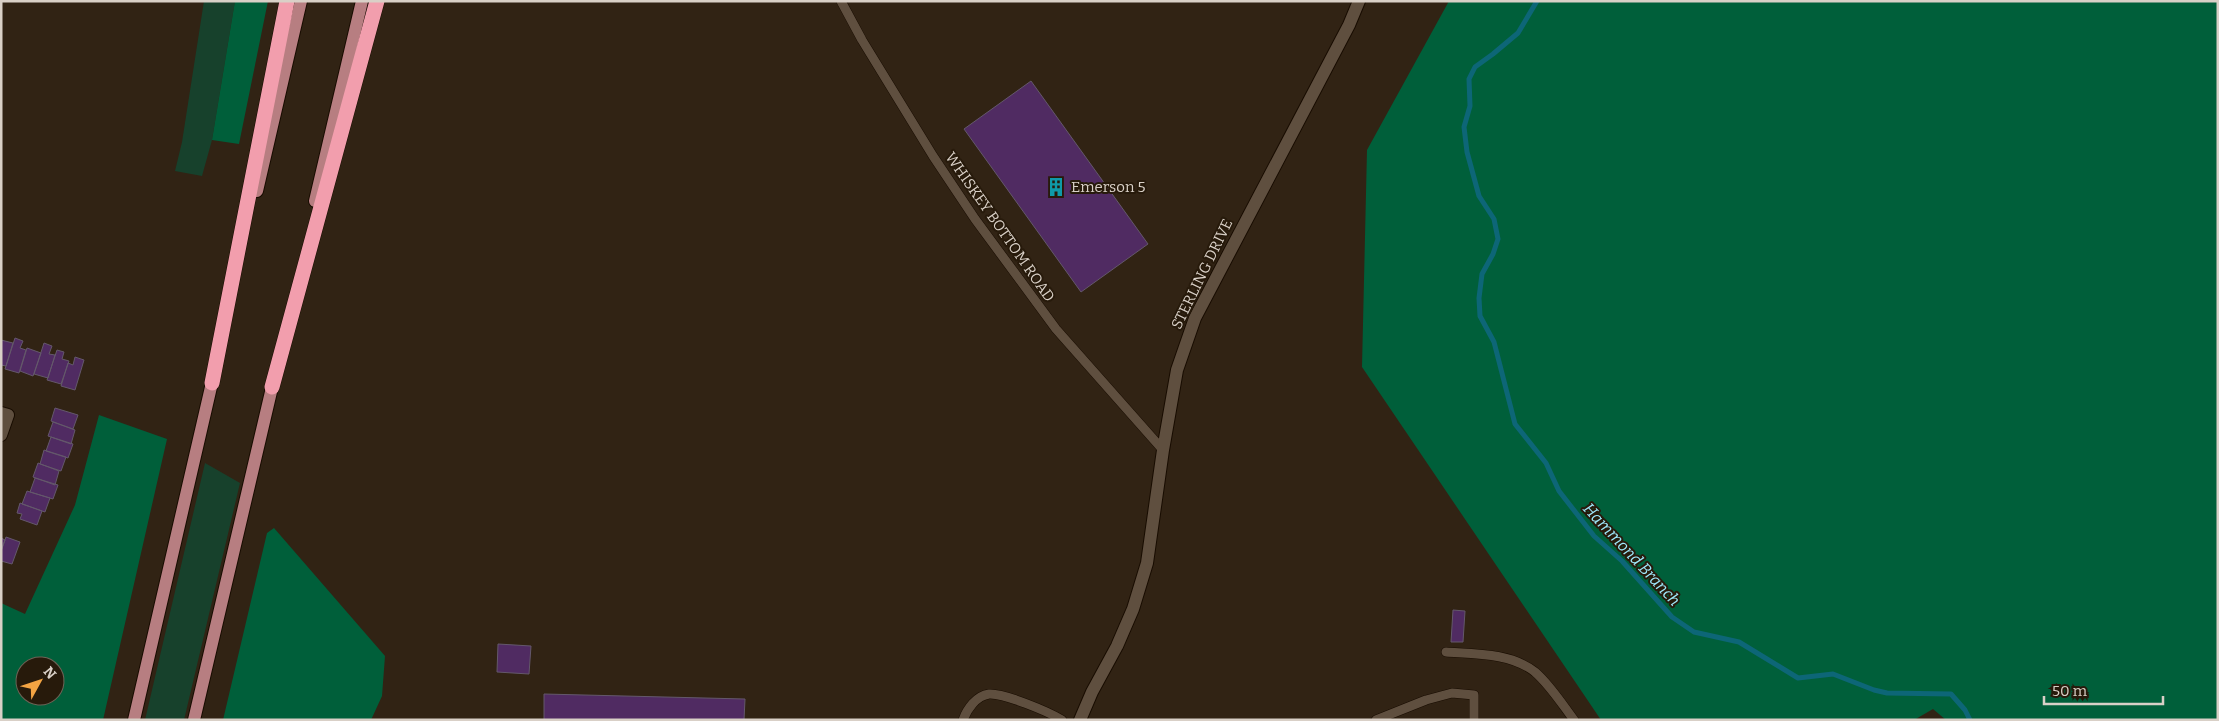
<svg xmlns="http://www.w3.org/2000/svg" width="2219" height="721" font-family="Bitter,serif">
  <rect width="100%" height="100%" fill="#312314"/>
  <path fill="#17412c" d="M204,1H235L212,140L202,176L175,171L182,142Z
    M205,463L240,483L184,720H145Z"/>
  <path fill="#005f3a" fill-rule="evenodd" d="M235,1H268L239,144L212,140Z
    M1449,1H2218V720H1946L1933,709L1914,720H1601L1362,367L1367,150Z
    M99,415L167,439L103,720H1V603L25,614L75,505ZM25,666H55V696H25Z
    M274,528L385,656L382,696L371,720H223L267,533Z"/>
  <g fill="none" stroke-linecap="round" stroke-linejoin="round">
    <path stroke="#0d6677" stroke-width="5" d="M1537,1L1518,33L1493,54L1475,67L1469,79L1470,106L1464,127L1467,152L1479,196L1494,219L1498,239L1493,254L1482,274L1479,298L1480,316L1494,342L1515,424L1546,463L1559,491L1594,536L1622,561L1672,617L1694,632L1739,642L1798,678L1833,674L1874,690L1887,693L1951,694L1965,710L1970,720"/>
  </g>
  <path fill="#502b62" stroke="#64586b" d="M1031,81L1148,244L1081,292L964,129Z
    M15,338L23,341L20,348L26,350L19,373L5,369Z
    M1,340L13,343L6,366L1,365Z
    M44,343L52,346L49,354L55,355L48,378L34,374Z
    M27,348L41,353L33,376L20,371Z
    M57,350L64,352L62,359L69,361L61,384L47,380Z
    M75,357L84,360L75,390L61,386L68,363L73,365Z
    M55,408L78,415L73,429L51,421Z
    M53,422L75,430L71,444L48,436Z
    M51,437L73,444L68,458L46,451Z
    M44,450L66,457L61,471L40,464Z
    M38,463L59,471L55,485L33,477Z
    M35,478L58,485L53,499L30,492Z
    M27,491L50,498L45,512L22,504Z
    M20,503L42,511L37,525L20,519L22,514L17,513Z
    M6,537L20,542L12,564L1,561V551Z
    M1,538L5,540L1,551Z
    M1453,610L1465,611L1463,642H1451Z
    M498,644L531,646L529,674L497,672Z
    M544,694L745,699L744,720H544Z"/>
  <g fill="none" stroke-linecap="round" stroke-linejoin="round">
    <g stroke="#180c01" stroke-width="10">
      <path id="service" d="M841,1L862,40L933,156L975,219L1056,329L1163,450
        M1446,652C1476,654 1511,653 1535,672C1550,685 1562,704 1574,720
        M963,720C967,709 976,696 989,694C1004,693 1049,712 1062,720
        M1376,720L1426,700L1452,693L1474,695V720"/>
    </g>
    <g stroke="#180c01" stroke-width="14">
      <path id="minor" d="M1,413L8,415L1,435
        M1080,720L1092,692L1117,646L1133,609L1147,563L1163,450L1177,370L1195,318L1349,25L1359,1"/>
    </g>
    <g stroke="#180c01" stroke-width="14">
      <path id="primary" d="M257,191L301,1
        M315,201L362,1
        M134,720L214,374
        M194,720L274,379"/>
    </g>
    <g stroke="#180c01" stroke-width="16">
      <path id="motorway" d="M212,383L287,1
        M272,387L377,1"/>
    </g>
    <use href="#service" stroke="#5f4f3f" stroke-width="9"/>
    <use href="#minor" stroke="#5f4f3f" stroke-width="12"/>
    <use href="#primary" stroke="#b77e81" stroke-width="12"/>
    <use href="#motorway" stroke="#f29ead" stroke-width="15"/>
  </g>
  <defs>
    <g id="building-bare" transform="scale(1.5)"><path d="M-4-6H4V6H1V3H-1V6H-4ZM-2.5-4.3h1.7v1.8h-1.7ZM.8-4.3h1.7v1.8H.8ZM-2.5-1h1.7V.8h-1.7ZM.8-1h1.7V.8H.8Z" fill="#0f9aa8" stroke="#271a0b" stroke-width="2.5" paint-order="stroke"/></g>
  </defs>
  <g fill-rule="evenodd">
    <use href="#building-bare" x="1056" y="187"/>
  </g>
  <g text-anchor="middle" stroke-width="4" stroke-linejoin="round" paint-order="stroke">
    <g font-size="15" fill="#d9d0c7" stroke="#271a0b" text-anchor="start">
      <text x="1071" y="192">Emerson 5</text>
    </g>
    <g font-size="15" fill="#d9d0c7" stroke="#271a0b">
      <text transform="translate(1000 227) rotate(55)" y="5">WHISKEY BOTTOM ROAD</text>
      <text transform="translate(1202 274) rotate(-64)" y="5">STERLING DRIVE</text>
    </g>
    <g font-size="16" font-style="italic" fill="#9feafd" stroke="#271a0b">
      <text transform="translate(1632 554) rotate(47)" y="6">Hammond Branch</text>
    </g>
  </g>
  <rect width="2219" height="721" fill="none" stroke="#d9d0c7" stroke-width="5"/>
  <g transform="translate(40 681) rotate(50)"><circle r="24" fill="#271a0b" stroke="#6e6356"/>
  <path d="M0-4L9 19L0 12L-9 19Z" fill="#f3a443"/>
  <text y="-8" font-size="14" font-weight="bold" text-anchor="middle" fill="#d9d0c7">N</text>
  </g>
  <path d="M2044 696v8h119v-8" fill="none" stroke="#d9d0c7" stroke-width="2.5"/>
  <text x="2052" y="696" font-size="15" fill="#d9d0c7" stroke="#271a0b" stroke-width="4" paint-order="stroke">50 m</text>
</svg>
